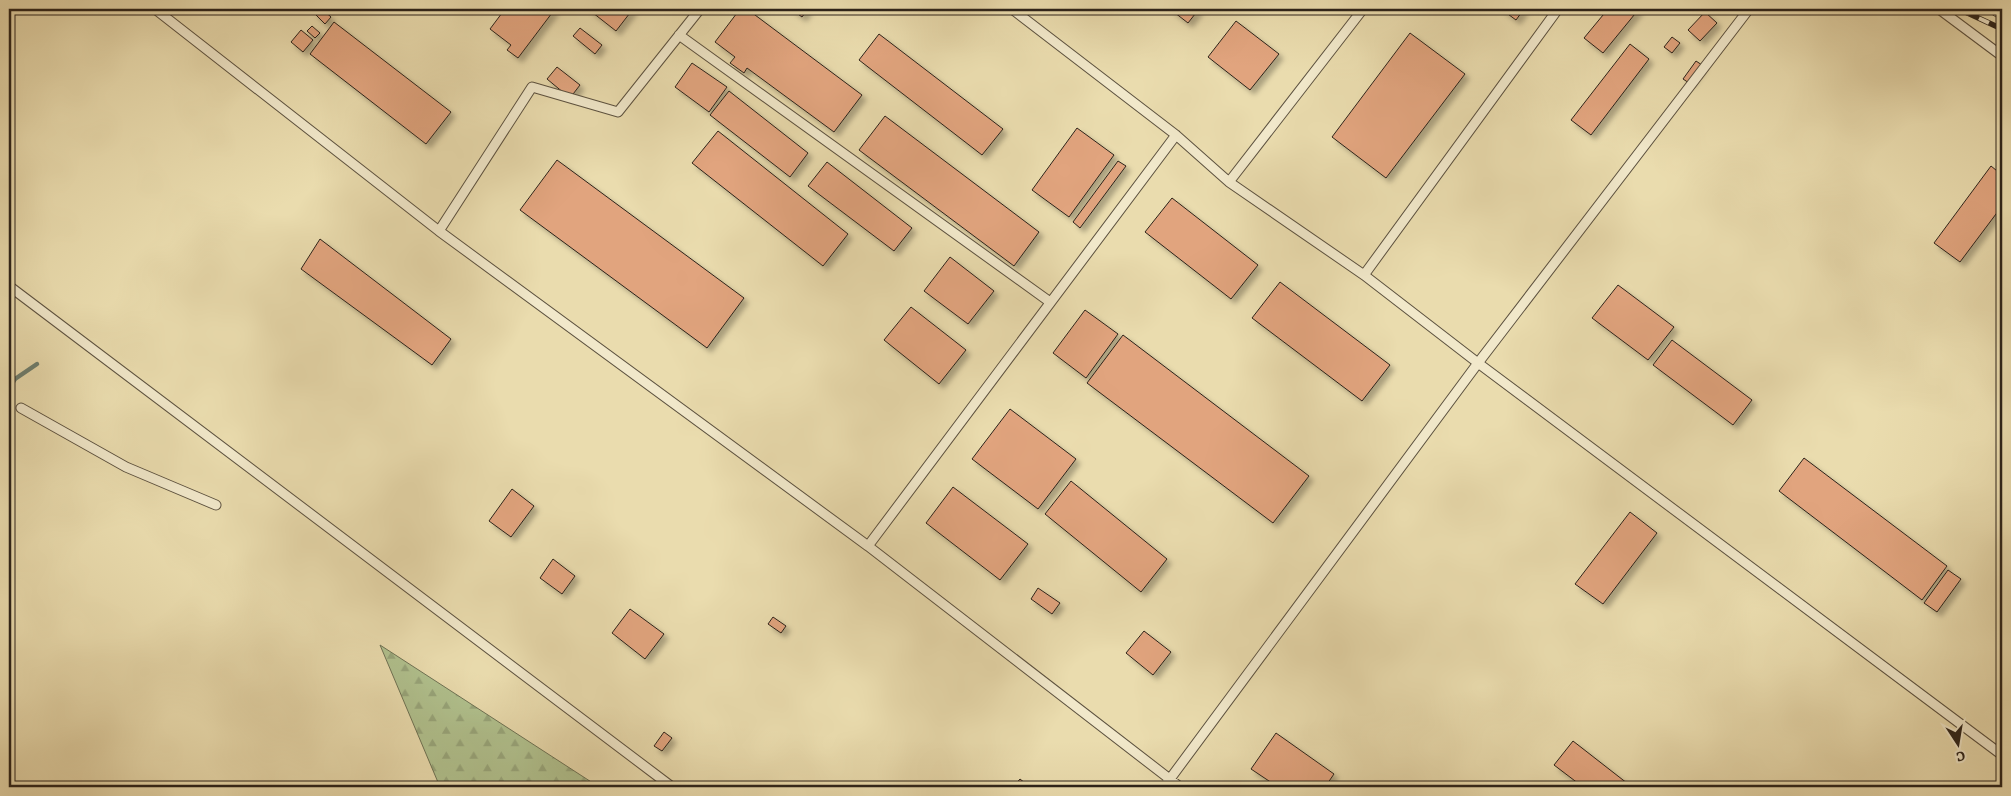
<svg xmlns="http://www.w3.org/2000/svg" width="2011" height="796" font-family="Alegreya,serif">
  <defs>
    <pattern id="forest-firs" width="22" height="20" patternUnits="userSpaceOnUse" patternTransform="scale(1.25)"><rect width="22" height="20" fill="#b1c28f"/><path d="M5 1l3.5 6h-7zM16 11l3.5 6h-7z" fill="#98a67b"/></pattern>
    <filter id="shadow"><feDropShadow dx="4.5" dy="4.5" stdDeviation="2.5" flood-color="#0004"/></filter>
  </defs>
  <rect width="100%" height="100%" fill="#eadcae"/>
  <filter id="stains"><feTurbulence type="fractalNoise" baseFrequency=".004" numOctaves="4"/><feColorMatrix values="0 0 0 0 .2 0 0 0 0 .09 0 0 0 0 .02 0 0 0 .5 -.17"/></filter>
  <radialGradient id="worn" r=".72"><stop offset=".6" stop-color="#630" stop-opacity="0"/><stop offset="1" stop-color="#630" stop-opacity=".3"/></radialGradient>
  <path fill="url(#forest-firs)" stroke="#6e7254" d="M380,645L599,787H440Z"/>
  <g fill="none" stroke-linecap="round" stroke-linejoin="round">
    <path stroke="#6d7f70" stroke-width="4.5" d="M9,388L15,379L37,364"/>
  </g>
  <path fill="#e1a47e" stroke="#2c231a" filter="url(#shadow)" d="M316,9H322L331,17L325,24L313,12Z
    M505,9H555L518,58L507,50L511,45L490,29Z
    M588,9H633L616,31Z
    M740,9H747L862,95L834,132L747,68L744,73L730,63L735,57L715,42Z
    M791,9H808L802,17Z
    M1170,9H1199L1188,23Z
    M1501,9H1524L1516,20Z
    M1608,9H1639L1603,53L1584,38Z
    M1705,12L1717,23L1700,41L1688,30Z
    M1236,21L1279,54L1250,90L1208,57Z
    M334,22L451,112L426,144L310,54Z
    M312,26L320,33L315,38L307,31Z
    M580,28L602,45L595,54L573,36Z
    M301,30L313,40L303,52L291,42Z
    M1410,33L1465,74L1386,178L1332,137Z
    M879,34L1003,129L982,155L859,60Z
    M1672,37L1680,43L1672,53L1664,47Z
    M1630,44L1649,59L1591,135L1571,120Z
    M1696,61L1702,65L1689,83L1683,79Z
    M692,63L727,87L709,112L675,87Z
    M557,67L580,85L570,98L547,79Z
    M729,91L808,153L790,177L710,115Z
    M885,116L1039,232L1014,266L859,150Z
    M1077,128L1114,155L1069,217L1032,190Z
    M718,131L848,234L823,266L692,163Z
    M557,160L744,298L707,348L520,210Z
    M1118,161L1126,166L1080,228L1073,222Z
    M827,162L912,228L894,251L808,186Z
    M1991,166L2002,175V206L1960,262L1934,243Z
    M1172,198L1258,265L1231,299L1145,232Z
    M320,239L451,339L432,365L301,269Z
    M950,257L994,291L968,324L924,291Z
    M1280,282L1390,365L1362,401L1252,318Z
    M1618,285L1674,327L1648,360L1592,318Z
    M911,307L966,350L939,384L884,340Z
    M1085,310L1118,334L1086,378L1053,353Z
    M1123,335L1309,476L1273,523L1087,383Z
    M1672,340L1752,400L1733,425L1653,365Z
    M1010,409L1076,459L1038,509L972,459Z
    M1804,458L1947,566L1922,600L1779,491Z
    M1071,481L1167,559L1141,592L1045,514Z
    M953,487L1028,544L1000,580L926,523Z
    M512,489L534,506L511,537L489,521Z
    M1630,512L1657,533L1603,604L1575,584Z
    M553,559L575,576L562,594L540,578Z
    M1948,570L1961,579L1937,612L1924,603Z
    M1038,588L1060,603L1052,614L1031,599Z
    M630,609L664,634L645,659L612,633Z
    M773,617L786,626L781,633L768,624Z
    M1144,631L1171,652L1153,675L1126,653Z
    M664,732L672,738L662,751L654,746Z
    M1276,733L1334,774L1325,787H1278L1251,769Z
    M1573,741L1632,787H1583L1554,765Z
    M1020,779L1030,787H1013Z"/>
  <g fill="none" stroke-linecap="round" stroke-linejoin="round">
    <g stroke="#5c513f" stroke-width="11">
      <path id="lane" d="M155,9L439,231L868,546L1180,787
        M1012,9L1176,135L1229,182L1364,275L1478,363L2002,755
        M1939,9L2002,56
        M679,35L1050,302
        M1229,182L1363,9
        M439,231L532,87L618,112L700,9
        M1364,275L1558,9
        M9,286L672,787
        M21,408L126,467L216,505
        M868,546L1176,135
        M1164,787L1478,363L1749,9"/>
    </g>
    <use href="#lane" stroke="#f1e8ca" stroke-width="9"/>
    <g stroke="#2c231a" stroke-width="5.5">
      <path id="rail" d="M1959,9L2002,29
        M1988,9L2002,18"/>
    </g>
    <use href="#rail" stroke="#f1e8ca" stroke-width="4" stroke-dasharray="11" stroke-linecap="butt"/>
  </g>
  <rect width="2011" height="796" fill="none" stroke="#eadcae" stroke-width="30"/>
  <rect x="10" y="10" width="1991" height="776" fill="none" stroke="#2c231a" stroke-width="2.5"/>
  <rect x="15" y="15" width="1981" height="766" fill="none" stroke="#2c231a"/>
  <g transform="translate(1958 744) rotate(168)" stroke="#f1e8ca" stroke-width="4" paint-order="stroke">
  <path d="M0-4L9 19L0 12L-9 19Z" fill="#2c231a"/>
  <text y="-8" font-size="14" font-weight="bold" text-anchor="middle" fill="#2c231a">С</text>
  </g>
  <rect width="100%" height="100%" filter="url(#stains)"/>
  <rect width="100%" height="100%" fill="url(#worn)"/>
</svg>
